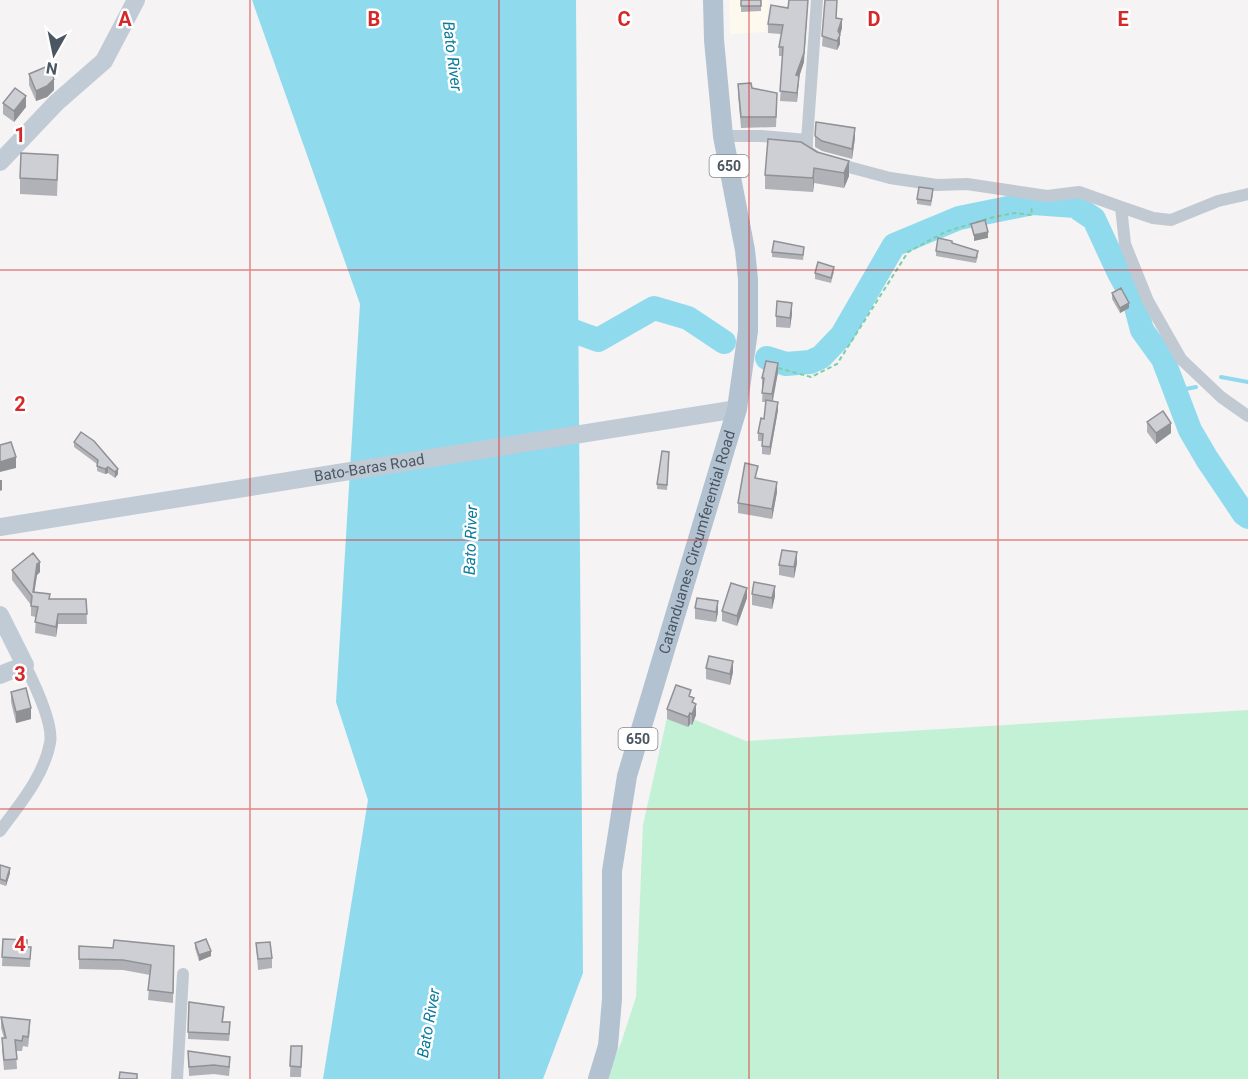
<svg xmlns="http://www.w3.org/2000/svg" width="1248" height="1079" font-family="Roboto,sans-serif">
  <rect width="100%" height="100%" fill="#f5f3f3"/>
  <path fill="#fdf9ef" d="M729,0H769L766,32L730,34Z"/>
  <path fill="#c3f1d5" d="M669,709L746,741L1248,710V1079H605L621,1043L636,997L643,825Z"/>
  <path fill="#90daee" d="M252,0H576L583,973L543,1079H323L368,800L336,702L360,304Z"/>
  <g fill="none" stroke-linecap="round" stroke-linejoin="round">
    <path stroke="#90daee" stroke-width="4" d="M1221,377L1248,382
      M1175,391L1196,387"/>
    <path stroke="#90daee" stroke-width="24" d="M549,322L598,340L654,308L688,318L724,342
      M767,358L786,364L810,362L821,357L842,335L894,245L959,218L1033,203L1075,206L1094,219L1119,273L1134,300L1142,330L1163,359L1190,430L1207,459L1244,514L1248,517"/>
    <path stroke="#7ad0a6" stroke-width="2" stroke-dasharray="4.5 3" stroke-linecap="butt" d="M778,368L811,377L837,364L908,252L945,232L990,218L1014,213L1032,215L1031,205"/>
    <path stroke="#c1cad2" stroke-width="12" d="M723,136H761L807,140V151L815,156
      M807,140L817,0
      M834,163L890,178L937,185L967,184L1047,196L1079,192L1121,207L1125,244L1148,301L1181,359L1221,397L1248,416
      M1121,207L1153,218L1171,220L1218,201L1248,194
      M0,831C19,805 44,776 50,743C54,724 34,683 25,665
      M177,1079L183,974"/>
    <g stroke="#c1cbd6" stroke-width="18">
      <path d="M0,162L56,103L104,61L136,0"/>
      <path id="s1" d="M0,527L737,409"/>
      <path d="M0,615L25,665L0,675"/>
    </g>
    <path stroke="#b3c2d1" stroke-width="20" id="s2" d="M598,1079L608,1046L612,999V871L627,776L737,409L748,331V279L745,250L723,136L714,40L713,0"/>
  </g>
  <path fill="#b0b2b7" d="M741,0H761V11L741,12Z
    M825,0H837L836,18L842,28L840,35V44L837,50L822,46Z
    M788,8L804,62L799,77L797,102L780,101L783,56H779V47L781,34L768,33V24Z
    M29,74L54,90L47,97L36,101L29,85Z
    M738,84L752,88L777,103L776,127L741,128L738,94Z
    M3,103L26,107L14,122L3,114Z
    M815,136L855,138L852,159L822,151L815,147Z
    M817,152L849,176L844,188L814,183L813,192L765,189V175Z
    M58,170L57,196L20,194V178Z
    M933,194L931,206L917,204V199Z
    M952,243L978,256L976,263L936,256V251Z
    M772,252H804L803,260L772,257Z
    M834,272L831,283L815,279V273Z
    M1112,293L1129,308L1120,313L1112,299Z
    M792,314L790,328L776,327V316Z
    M778,372L773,401L778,410L770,455L762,454V441H758V433L764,419L766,402H762L763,387H762V378Z
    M1147,422L1171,433L1156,444L1147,432Z
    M74,442L118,474L115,478L108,473L105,474L97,471V464L74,447Z
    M669,458L667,490L657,489V484Z
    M758,476L757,478L777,492L772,519L738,513V503Z
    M797,563L794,578L779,575V565Z
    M12,570L40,572L37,575L34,592L50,599H86L87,624H58L56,637L35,633L36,617L31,616V605L12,580Z
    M752,594L775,596L772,609L752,605Z
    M747,598L737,626L722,621V611Z
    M695,608L718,612L716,622L695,619Z
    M706,668L733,672L730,685L706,679Z
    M11,692L31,719L16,723L11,702Z
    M691,697L694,703L696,715L692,725L690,724L688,727L667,719V709Z
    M0,865L10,873L6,886L0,884Z
    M3,939L27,947H31L30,967L2,966Z
    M195,943L211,956L199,961L195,948Z
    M256,943L272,958V968L258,970Z
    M174,946L173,1003L148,1000L150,975L123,970L79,969V959L113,948Z
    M224,1014L223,1022L230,1030L229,1041L188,1039V1032Z
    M1,1017L30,1030L28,1047L23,1046L22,1051H16L17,1069L4,1070L2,1049V1038H4L1,1028Z
    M291,1046H302L301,1077H290Z
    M188,1051L230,1066L229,1076L214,1074L189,1076Z"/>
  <path fill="#909195" d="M808,0L804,62L799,77L797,102L796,75Z
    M842,19V28L840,35V44L837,50L838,31Z
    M54,79V90L47,97L36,101V91Z
    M26,96V107L14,122V111Z
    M855,128V138L852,159V149Z
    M849,161V176L844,188V173Z
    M814,168V183L813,192V178Z
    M988,232V238L974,241V235Z
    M792,303V314L790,328V318Z
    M1129,303V308L1120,313V308Z
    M778,363V372L772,403V394Z
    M778,402V410L770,455V447Z
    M1171,423V433L1156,444V433Z
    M16,457V468L0,472V462Z
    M108,467V473L105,474V469Z
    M118,469V474L115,478V472Z
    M0,480H2V490L0,491Z
    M777,482V492L772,519V509Z
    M797,552V563L794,578V567Z
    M40,562V572L37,575L33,602V592L37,564Z
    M775,586V596L772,609V598Z
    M747,588V598L737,626V616Z
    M718,601V612L716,622V612Z
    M58,614V624L56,637V627Z
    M733,661V672L730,685V674Z
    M696,704V715L692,725V714Z
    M31,708V719L16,723V712Z
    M690,713V724L688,727V717Z
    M10,868V873L6,886V881Z
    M211,951V956L199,961V955Z"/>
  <path fill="#cdcfd5" stroke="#909195" stroke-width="1.5" d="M741,0H761V6H741Z
    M789,0H808L804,53L796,75L799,76L797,93L780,91L783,47H779L783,25L768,24L771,5L788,8Z
    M825,0H837L836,18L842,19L838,31L840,35L837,41L822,36Z
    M48,66L54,79L47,86L36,91L29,74Z
    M751,83L752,88L777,93L776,117H741L738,84Z
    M15,88L26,96L14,111L3,103Z
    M816,122L855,128L852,149L822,141L815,136Z
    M768,139L801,142L817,152L849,161L844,173L814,168L813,178L765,175Z
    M21,153L58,155L57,180L20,178Z
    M919,187L933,189L931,201L917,199Z
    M985,220L988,232L974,235L971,224Z
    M938,238L952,241V243L978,251L976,258L936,251Z
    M774,241L804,247L803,255L772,252Z
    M818,262L834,267L831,278L815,273Z
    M1121,288L1129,303L1120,308L1112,293Z
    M777,301L792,303L790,318L776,316Z
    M766,361L778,363L772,394L762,393L764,378H762Z
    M766,400L778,402L770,447L762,446L763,434L758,433L761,418L764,419Z
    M1163,411L1171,423L1156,433L1147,422Z
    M81,432L94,441L118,469L115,472L108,467L105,469L97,466L98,460L74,442Z
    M11,442L16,457L0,462V445Z
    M662,451L669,452L667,485L657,484Z
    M745,463L758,466L755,478L777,482L772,509L738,503Z
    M782,550L797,552L794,567L779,565Z
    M33,553L40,562L37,564L33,592L50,594L49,599H86L87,614H58L56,627L35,622L38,607L31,606L32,596L12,570Z
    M754,582L775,586L772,598L752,594Z
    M731,583L747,588L737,616L722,611Z
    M697,598L718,601L716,612L695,608Z
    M709,656L733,661L730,674L706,668Z
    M676,685L691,690L689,696L694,698L692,702L696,704L692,714L690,713L688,717L667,709Z
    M26,688L31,708L16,712L11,692Z
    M0,865L10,868L6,881L0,879Z
    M3,939L27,940V947H31L30,959L2,957Z
    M206,939L211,951L199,955L195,943Z
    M114,940L174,946L173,993L148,990L151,965L123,960L79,959V946L113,948Z
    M270,942L272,958L258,959L256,943Z
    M189,1002L224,1007L222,1022H230L229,1034L188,1032Z
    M1,1017L30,1020L28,1037L23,1036L22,1041L15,1040L17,1059L4,1060L2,1038H6Z
    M291,1046H302L301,1067L290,1066Z
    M188,1051L230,1057L229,1067L214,1065L189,1067Z
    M120,1072L137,1074V1079H119Z"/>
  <path fill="none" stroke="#d62828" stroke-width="1.5" stroke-opacity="0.55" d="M250,0V1079M499,0V1079M749,0V1079M998,0V1079M0,270H1248M0,540H1248M0,809H1248"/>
  <g text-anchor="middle" stroke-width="5" stroke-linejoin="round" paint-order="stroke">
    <g fill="#fff" stroke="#808990" stroke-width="1.5">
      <rect x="709.5" y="155" width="39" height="22" rx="4.5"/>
      <rect x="618.5" y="728" width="39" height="22" rx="4.5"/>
    </g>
    <g font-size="14" font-weight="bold" fill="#4a5661">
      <text x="729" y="171">650</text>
      <text x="638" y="744">650</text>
    </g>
    <g font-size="15" fill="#4a5661" stroke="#fff">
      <text dy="5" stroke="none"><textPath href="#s1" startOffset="374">Bato-Baras Road</textPath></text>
      <text dy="5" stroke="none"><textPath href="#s2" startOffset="550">Catanduanes Circumferential Road</textPath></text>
    </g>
    <g font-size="16" font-style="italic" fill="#0c7c9b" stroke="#fff">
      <text transform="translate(453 56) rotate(83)" y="6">Bato River</text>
      <text transform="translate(470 540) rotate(-88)" y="6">Bato River</text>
      <text transform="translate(428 1023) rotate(-80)" y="6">Bato River</text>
    </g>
  </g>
  <g font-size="20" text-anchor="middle" font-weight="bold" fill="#d62828" stroke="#fff" stroke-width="5" stroke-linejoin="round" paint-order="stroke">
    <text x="125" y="26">A</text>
    <text x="374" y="26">B</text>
    <text x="624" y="26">C</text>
    <text x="874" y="26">D</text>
    <text x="1123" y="26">E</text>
    <text x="20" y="142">1</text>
    <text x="20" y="411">2</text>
    <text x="20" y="681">3</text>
    <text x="20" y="951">4</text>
  </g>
  <g transform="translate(54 54) rotate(189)" stroke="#ffffff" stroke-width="4.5" paint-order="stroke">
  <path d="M0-4.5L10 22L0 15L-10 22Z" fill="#4a5661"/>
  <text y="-9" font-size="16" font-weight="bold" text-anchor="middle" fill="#4a5661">N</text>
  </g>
</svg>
